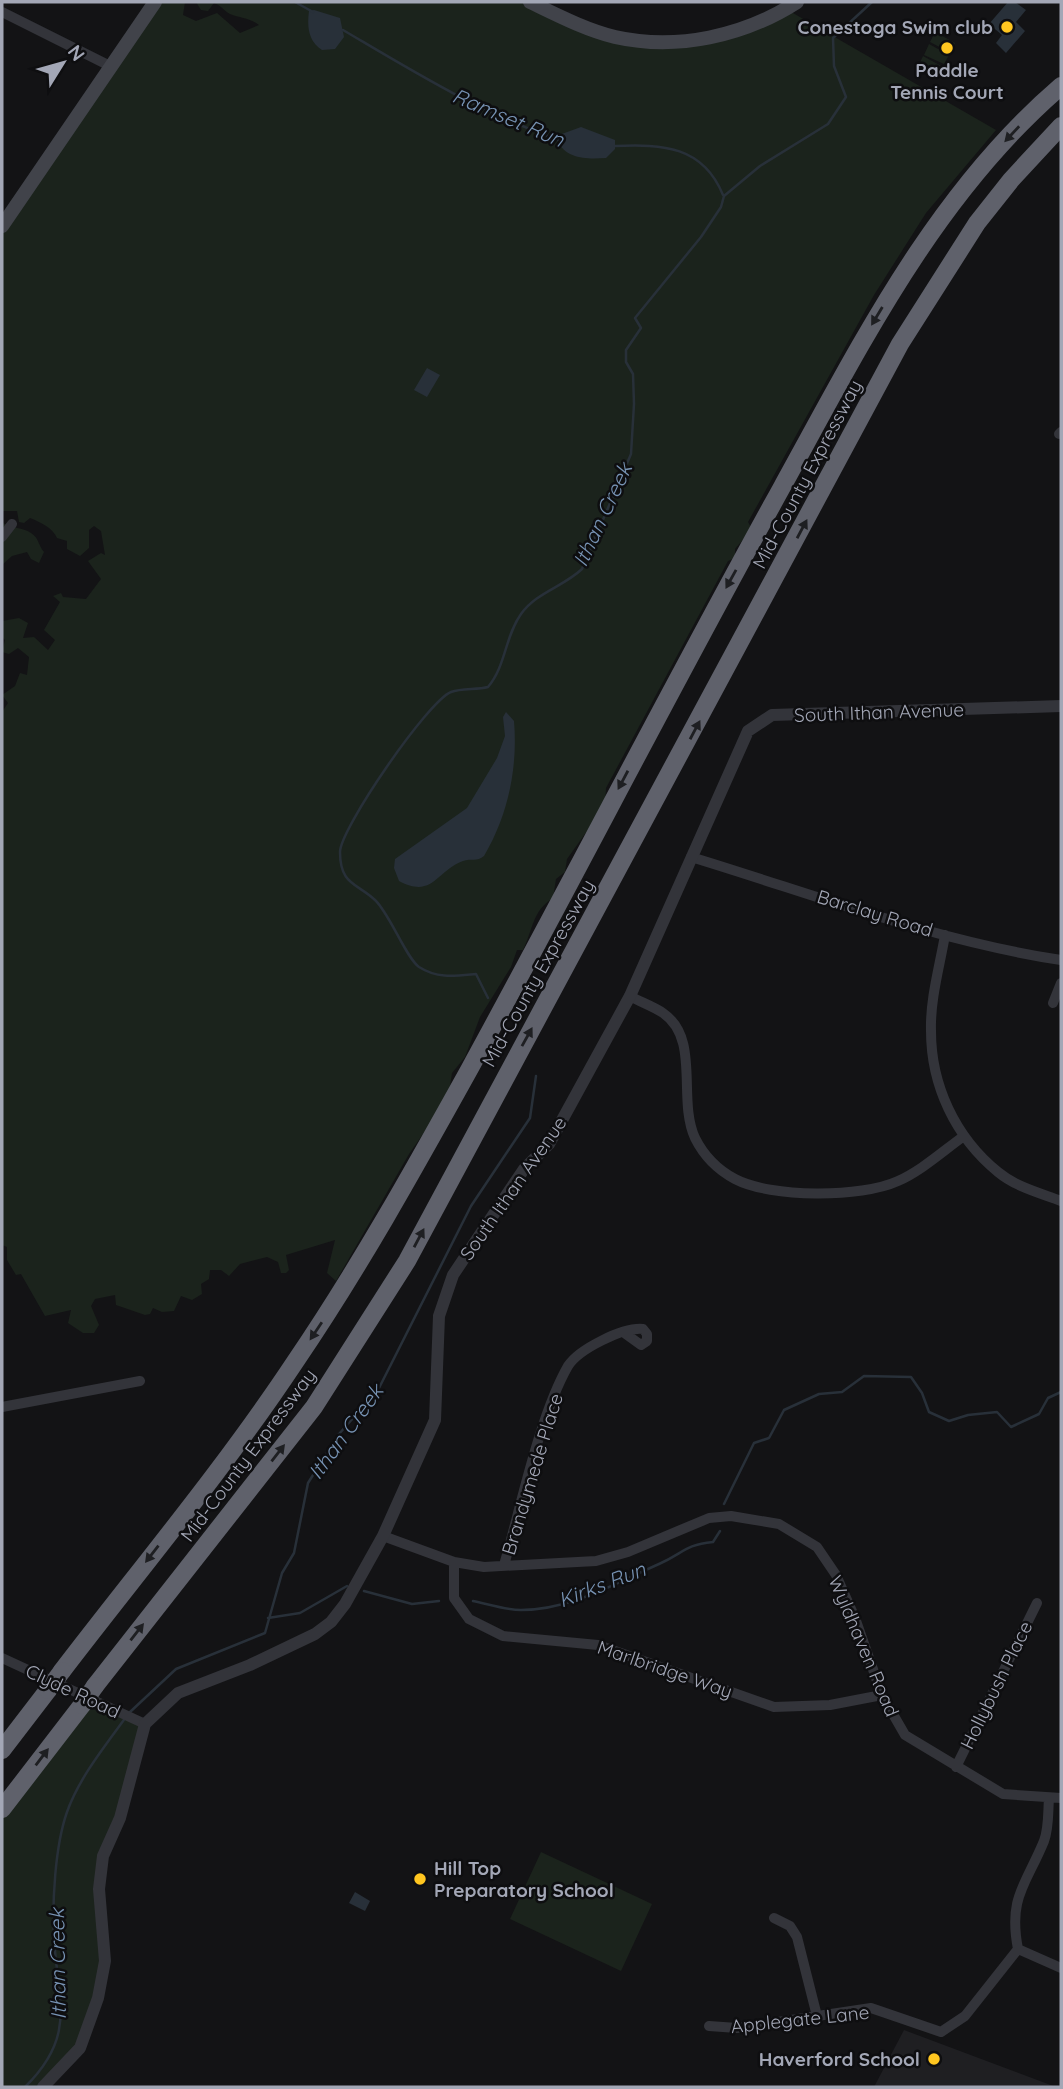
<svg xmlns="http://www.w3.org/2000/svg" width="1063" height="2089" font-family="Quicksand,sans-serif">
  <rect width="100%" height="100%" fill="#131315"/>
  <path fill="#1f1f22" d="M904,2030L1056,2087H874Z"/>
  <path fill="#1b231c" d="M155,2H185L183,15L196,21L217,13L240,33L259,25C250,18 240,18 230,14C224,11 222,6 214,3L208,11L201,10L196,2H530L614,37L691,41L786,9L996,130L926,213L874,295L748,522L752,529L735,549V558L728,561L606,788L605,806L567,859L565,872L556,879L553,898C532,911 533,930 523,950H517L511,967L480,1017L465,1057L452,1073L450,1086L439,1111L409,1154L336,1281L327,1273L335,1240L286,1255L289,1270L286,1273H281L278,1262L267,1257L240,1264L229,1276L221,1270H210L209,1279L201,1284L202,1294L192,1300L181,1296L174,1311L162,1312L153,1308L150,1314L145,1315L116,1305L115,1295L95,1299L91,1306L99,1325L94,1333H83L68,1323L71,1310L45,1316L21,1274L16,1275L7,1260V1247L2,1245V712L8,703L2,695L15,686L20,673L27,675L29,657L18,648L9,654L2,652L5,640L2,637V621L19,618L28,623L23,638L34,637L48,650L55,640L44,630L60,602L53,596L61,593L63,597L86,599L101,579L88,561L101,553L105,555L101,531L94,526L89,530V548L80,556L67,549V541L57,538C53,528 40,522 30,518L24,523L19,522L17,511H2V219L11,207L10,202Z
    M935,32L955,43L951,53L930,42Z
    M929,44L949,55L944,64L924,55Z
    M923,56L943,67L937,79L917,69Z
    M2,512L3,523C13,529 22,527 31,533C39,538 38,545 44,552L39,563L31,559L27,552L12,556L2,565Z
    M90,1692L145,1724L103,1856L105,1961L80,2048L43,2087H2V1813Z
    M541,1852L652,1904L621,1971L510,1919Z"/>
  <path fill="#283039" d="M1008,2H1015L1026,10L1016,22L1025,31L1006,53L996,43L1002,35L989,24Z
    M314,10L340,18L344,37L335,49L322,50C308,41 307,26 309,11Z
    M581,127L615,140V149L606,158C588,159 566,160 557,140L559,135Z
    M427,368L440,375L427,397L414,390Z
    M506,712L514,721C518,768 508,815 484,856C477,862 471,858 463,861C436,871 433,899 399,881L394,868L395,859L467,808L497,758L505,736L503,717Z
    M355,1892L370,1901L365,1911L349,1903Z"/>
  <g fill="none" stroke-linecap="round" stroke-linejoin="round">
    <path stroke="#283039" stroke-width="2.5" d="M295,2L313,12
      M343,30C416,73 477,111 558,140
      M615,146C663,144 703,146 723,195
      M488,998L476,974C455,976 438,979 419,967C406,958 390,914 375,900C357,883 340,885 340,852C340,829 428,701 451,692C462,688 477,690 488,687C506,666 505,636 521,614C537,592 563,587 582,569L631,454L634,404L633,374L626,362V350L641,328L635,318L701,237L721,207L724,196L760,166L828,124L846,97L834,66L833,38L872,2
      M724,1504L754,1443L769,1438L784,1410L819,1394L842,1392L864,1376L911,1377L922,1393L929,1412L949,1421L968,1415L997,1412L1011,1427L1039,1414L1048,1398L1061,1392
      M364,1591L412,1604L439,1601
      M473,1601C488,1604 505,1610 521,1610C570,1610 616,1583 659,1564C684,1553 684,1545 713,1542L720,1531
      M268,1618L300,1613L347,1586
      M130,1712L176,1669L265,1633L282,1573L294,1553L308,1483L339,1434L378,1390L471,1206L530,1118L536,1076
      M25,2087C77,2036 58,2001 54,1939C52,1903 55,1846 67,1812C79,1778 105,1746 126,1717"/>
    <path stroke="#33343a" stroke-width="10" d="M2,12L110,66
      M1059,434L1061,432
      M2,537L12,524
      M691,857C813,894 935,941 1061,960
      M945,935C940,965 930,999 931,1031C931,1085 955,1137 998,1172C1016,1187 1040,1193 1061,1201
      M630,996C640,1002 653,1006 663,1013C701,1039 677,1099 695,1138C704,1156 718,1170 735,1179C771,1198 861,1198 898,1181C921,1171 943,1151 964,1136
      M1053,1003L1061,983
      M2,1407L140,1381
      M383,1536L454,1562L484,1567L596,1561L628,1552L709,1518L731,1516L779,1524L817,1547L836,1575L855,1618L882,1695L905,1735L1003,1794L1061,1798
      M454,1562V1598L469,1619L503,1636L598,1645L774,1707L830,1705L882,1695
      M504,1565C521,1507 539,1417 568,1366C579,1349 623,1327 643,1329L647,1334V1341L641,1345L623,1332
      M2,1658L145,1724
      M956,1767L1037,1603
      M774,1918L790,1926L797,1937L817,2016
      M1018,1949C1008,1897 1026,1885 1044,1841C1049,1828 1048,1811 1049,1798
      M1018,1949L1061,1968
      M709,2026L737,2028L871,2008L941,2032L965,2016L1018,1949"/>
    <path stroke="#33343a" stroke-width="12" d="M43,2087L80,2048L98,1998L105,1961L99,1889L103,1856L120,1818L145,1724L178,1693L250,1665L315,1634L331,1622L345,1604L383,1536L435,1420L439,1316L453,1275L524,1169L549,1144L630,996L748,731L772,715L1061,706"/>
    <path stroke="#41434a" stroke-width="14" d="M530,2C557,15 586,30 615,37C677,51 744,36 797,2
      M2,226L155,2"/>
    <path stroke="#5f616b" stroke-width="18" d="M62,1671C140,1569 224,1469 295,1362C359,1268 414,1169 469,1070C575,876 675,680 782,487C861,344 935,194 1061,86
      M95,1686L314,1407L407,1261L900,344L977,223L1011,180L1061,126
      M2,1750L48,1690
      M2,1809L82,1705"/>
    <path stroke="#5f616b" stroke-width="18" d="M48,1690L62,1671
      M82,1705L95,1686"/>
  </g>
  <defs><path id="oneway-solid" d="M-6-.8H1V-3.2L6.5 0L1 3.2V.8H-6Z" transform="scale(1.75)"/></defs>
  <g fill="#1e1f22">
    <use href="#oneway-solid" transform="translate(1012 134) rotate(133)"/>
    <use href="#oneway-solid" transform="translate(877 316) rotate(121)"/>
    <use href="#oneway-solid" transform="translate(802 529) rotate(-62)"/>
    <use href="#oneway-solid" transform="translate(731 579) rotate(119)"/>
    <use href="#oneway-solid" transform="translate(695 730) rotate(-62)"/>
    <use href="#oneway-solid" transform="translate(623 780) rotate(118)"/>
    <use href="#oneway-solid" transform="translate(527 1037) rotate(-61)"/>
    <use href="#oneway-solid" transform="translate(419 1238) rotate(-62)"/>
    <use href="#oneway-solid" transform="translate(316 1331) rotate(124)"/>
    <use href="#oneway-solid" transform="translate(278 1453) rotate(-52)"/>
    <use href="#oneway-solid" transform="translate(152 1554) rotate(128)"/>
    <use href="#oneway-solid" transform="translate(137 1632) rotate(-52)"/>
    <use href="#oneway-solid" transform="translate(42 1757) rotate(-53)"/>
  </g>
  <g fill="#ffc620" stroke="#0e0e10" stroke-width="2.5">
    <circle cx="1007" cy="27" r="7"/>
    <circle cx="947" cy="48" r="7"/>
    <circle cx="420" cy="1879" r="7"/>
    <circle cx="934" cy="2059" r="7"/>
  </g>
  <g text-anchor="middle" stroke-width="5" stroke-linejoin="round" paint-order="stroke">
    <g font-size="19" font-weight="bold" fill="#a3a7b6" stroke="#0e0e10" text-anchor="end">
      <text x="993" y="34">Conestoga Swim club</text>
      <text x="947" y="77" text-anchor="middle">Paddle<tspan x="947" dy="22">Tennis Court</tspan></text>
      <text x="434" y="1875" text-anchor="start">Hill Top<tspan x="434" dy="22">Preparatory School</tspan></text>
      <text x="920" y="2066">Haverford School</text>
    </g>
    <g font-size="19" fill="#a3a7b6" stroke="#0e0e10">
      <text transform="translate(807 474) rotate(-62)" y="7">Mid-County Expressway</text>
      <text transform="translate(879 712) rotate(-2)" y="7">South Ithan Avenue</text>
      <text transform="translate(875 913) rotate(17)" y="7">Barclay Road</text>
      <text transform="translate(538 973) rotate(-61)" y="7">Mid-County Expressway</text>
      <text transform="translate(513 1188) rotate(-55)" y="7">South Ithan Avenue</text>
      <text transform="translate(248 1455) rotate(-53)" y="7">Mid-County Expressway</text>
      <text transform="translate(532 1474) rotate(-73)" y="7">Brandymede Place</text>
      <text transform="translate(864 1646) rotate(67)" y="7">Wyldhaven Road</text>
      <text transform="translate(665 1669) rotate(19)" y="7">Marlbridge Way</text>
      <text transform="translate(996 1685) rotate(-64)" y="7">Hollybush Place</text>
      <text transform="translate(73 1691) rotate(25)" y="7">Clyde Road</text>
      <text transform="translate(800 2019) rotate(-6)" y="7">Applegate Lane</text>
    </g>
    <g font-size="21" font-style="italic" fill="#7793b4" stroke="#0e0e10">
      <text transform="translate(508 118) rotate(23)" y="7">Ramset Run</text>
      <text transform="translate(603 515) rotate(-65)" y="7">Ithan Creek</text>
      <text transform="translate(346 1432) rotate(-54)" y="7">Ithan Creek</text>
      <text transform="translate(602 1585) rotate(-21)" y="7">Kirks Run</text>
      <text transform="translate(58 1964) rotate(-91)" y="7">Ithan Creek</text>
    </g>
  </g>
  <rect width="1063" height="2089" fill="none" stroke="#a3a7b6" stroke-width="7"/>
  <g transform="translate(63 63) rotate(53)" stroke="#0e0e10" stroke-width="5" paint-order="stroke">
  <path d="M0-5L12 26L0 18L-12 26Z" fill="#a3a7b6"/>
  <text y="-10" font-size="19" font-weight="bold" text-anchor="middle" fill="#a3a7b6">N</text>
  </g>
</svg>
